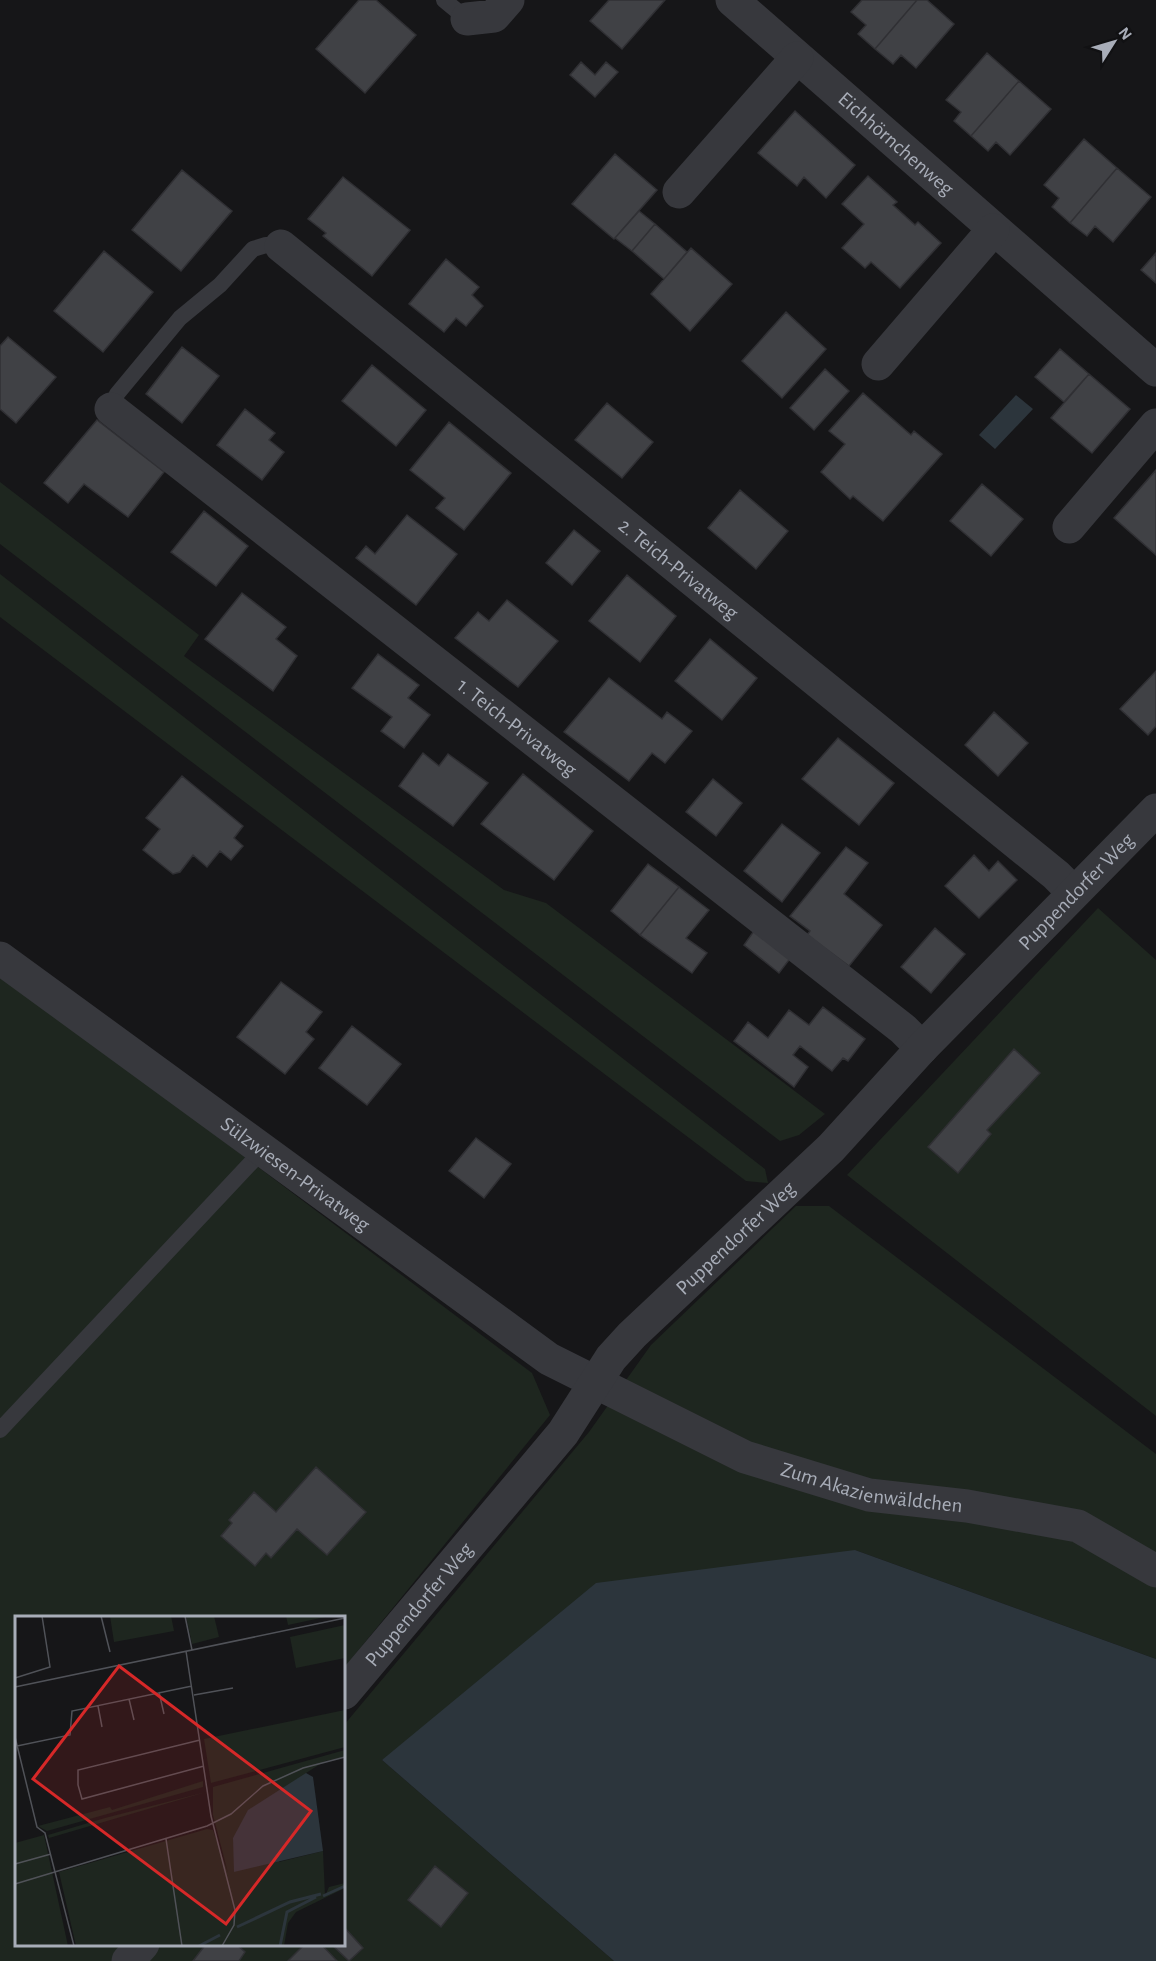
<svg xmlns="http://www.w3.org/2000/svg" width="1156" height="1961" font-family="'Alegreya Sans',sans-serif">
  <rect width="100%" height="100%" fill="#161618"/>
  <path fill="#1e261f" d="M0,482L199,635L184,656L504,890L546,903L825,1114L799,1135L780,1141L0,544Z
    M0,574L765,1169L768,1183L746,1181L0,617Z
    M1098,908L1156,960V1416L847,1175Z
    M0,973L532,1373L550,1415L344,1668V1618H16V1944H344V1725L589,1432L651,1345L796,1206H829L1156,1454V1659L855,1550L382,1760L614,1961H0Z"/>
  <path fill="#2c353c" d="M1016,395L1033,409L995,449L979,435Z
    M855,1550L1156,1659V1961H614L382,1760L596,1583Z"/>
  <path fill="#404145" stroke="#303034" stroke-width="1.5" d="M359,0H376L416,35L365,93L316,49Z
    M609,0H665L622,49L590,21Z
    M862,0H917L875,49L858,34L866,25L851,12Z
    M917,0H927L954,24L916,68L901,55L893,64L875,49Z
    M987,53L1019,81L971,136L954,121L961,112L946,100Z
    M581,62L595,75L606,62L618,72L595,97L570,75Z
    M1019,81L1051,109L1010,155L996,142L988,151L971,136Z
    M795,111L855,165L826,198L804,177L797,186L758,153Z
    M1084,139L1117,168L1070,223L1052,207L1059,198L1044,185Z
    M615,154L657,190L614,239L572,204Z
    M1117,168L1151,197L1113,242L1095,226L1087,236L1070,223Z
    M182,170L232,211L181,271L132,230Z
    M868,176L897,202L893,205L915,225L918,222L941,243L900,288L871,262L865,268L842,248L864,224L842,204Z
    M343,177L410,230L372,276L323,236L326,233L308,219Z
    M639,211L655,224L632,251L615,238Z
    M655,224L687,252L664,279L632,251Z
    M691,248L732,284L690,331L651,294Z
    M104,251L153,292L103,352L54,311Z
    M1156,253V283L1141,270Z
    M446,259L479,287L472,295L483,306L466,326L456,318L444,332L409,304Z
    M786,312L826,349L782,398L742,361Z
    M8,337L56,377L16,423L0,409V346Z
    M182,347L219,376L182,423L146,394Z
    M1060,349L1089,374L1064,402L1035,377Z
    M372,365L426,410L396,446L342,401Z
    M825,369L849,391L814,430L790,408Z
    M1089,374L1130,409L1092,453L1051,418Z
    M863,393L911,435L914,431L942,454L883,521L853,496L850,499L821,472L845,444L829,431Z
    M607,403L653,442L622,478L575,440Z
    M245,409L275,433L269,440L284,452L262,480L217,445Z
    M97,420L164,472L128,517L84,484L68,503L44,483Z
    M449,422L511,473L464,530L436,508L445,498L410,470Z
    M1156,470V555L1114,518Z
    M982,484L1023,519L991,556L950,521Z
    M740,490L788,531L756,569L708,528Z
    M204,511L248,546L216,586L171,552Z
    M407,515L457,554L416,605L356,558L366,546L375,554Z
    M574,530L600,551L572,585L546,563Z
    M627,575L676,616L640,662L589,621Z
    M242,593L286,627L276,639L297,656L273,691L205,639Z
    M507,600L558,641L518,687L455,638L478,612L489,621Z
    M710,639L757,678L722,720L675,681Z
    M378,654L419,685L408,698L430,715L404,748L381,731L392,717L352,688Z
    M1156,671V726L1148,735L1120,709Z
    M609,678L662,719L667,712L692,731L665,763L652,753L629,781L564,732Z
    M994,712L1028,743L998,776L965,745Z
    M838,738L894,783L859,825L802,779Z
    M423,753L439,766L448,754L488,783L453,826L399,786Z
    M523,774L593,831L554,880L481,824Z
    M182,776L243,826L234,838L243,846L231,860L220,851L207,867L193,855L180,872L173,874L143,850L160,829L146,818Z
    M713,779L742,803L716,836L686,812Z
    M782,824L820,853L782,902L744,871Z
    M846,847L868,863L844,894L882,925L849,966L807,935L810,931L790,916Z
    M974,855L989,871L998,861L1017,880L979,918L945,886Z
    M648,864L679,887L640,935L611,911Z
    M679,887L709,910L686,938L707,953L692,973L640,935Z
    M756,928L792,956L779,973L744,945Z
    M935,928L965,954L931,993L901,967Z
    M281,982L322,1012L306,1032L314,1039L285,1074L237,1037Z
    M823,1007L865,1039L848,1061L843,1058L832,1071L800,1046L793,1055L808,1067L794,1087L734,1041L748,1022L768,1038L789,1010L809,1025Z
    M352,1026L401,1064L367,1105L319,1068Z
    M1014,1049L1040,1073L987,1130L991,1134L958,1173L928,1147Z
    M476,1138L511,1164L484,1198L449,1171Z
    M316,1467L366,1512L327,1555L297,1529L271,1558L266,1553L255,1566L221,1536L232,1523L229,1520L254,1492L276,1512Z
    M435,1866L468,1893L441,1927L408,1900Z
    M344,1927L363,1948L349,1961L331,1944H344Z
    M206,1944H236L245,1952L239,1961H193Z
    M305,1944H321L337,1961H288Z"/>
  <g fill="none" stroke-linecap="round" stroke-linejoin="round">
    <path stroke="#37383d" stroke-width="16" d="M444,0L467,19
      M111,409L117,394L180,318L220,285L253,249L266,245L281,246
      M0,1430L262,1151"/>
    <g stroke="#37383d" stroke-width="33">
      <path id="s1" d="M732,0L1156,370"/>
      <path d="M467,19L494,16L508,0"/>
      <path d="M679,192L797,58"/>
      <path id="s2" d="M281,246L1056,875L1073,892"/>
      <path d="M878,364L993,230"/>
      <path id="s3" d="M111,409L903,1029L922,1048"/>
      <path d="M1069,527L1156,425"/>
      <path id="s4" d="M0,958L549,1359L745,1457L869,1495L967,1506L1078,1526L1156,1571"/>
      <path id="s5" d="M344,1693L563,1433L611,1358L632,1335L831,1148L922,1048L1156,810"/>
      <path d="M128,1961L143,1944"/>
    </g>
  </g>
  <g text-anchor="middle" stroke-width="6" stroke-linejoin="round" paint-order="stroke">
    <g font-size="21" fill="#a8adb8" stroke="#111113">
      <text dy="7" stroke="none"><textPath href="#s1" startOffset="218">Eichhörnchenweg</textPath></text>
      <text dy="7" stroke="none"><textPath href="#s2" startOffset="512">2. Teich-Privatweg</textPath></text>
      <text dy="7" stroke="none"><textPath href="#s3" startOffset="516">1. Teich-Privatweg</textPath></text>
      <text dy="7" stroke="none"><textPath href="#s5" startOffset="1088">Puppendorfer Weg</textPath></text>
      <text dy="7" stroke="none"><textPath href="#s4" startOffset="366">Sülzwiesen-Privatweg</textPath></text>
      <text dy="7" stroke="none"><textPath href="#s5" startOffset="602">Puppendorfer Weg</textPath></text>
      <text dy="7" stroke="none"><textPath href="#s4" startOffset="1030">Zum Akazienwäldchen</textPath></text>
      <text dy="7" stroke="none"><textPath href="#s5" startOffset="116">Puppendorfer Weg</textPath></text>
    </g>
  </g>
  <g transform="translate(15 1616)">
    <rect width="330" height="330" fill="#161618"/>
    <path d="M95,0H156L159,15L99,26ZM171,0H199L204,21L177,28ZM271,0H315L273,9ZM330,9V42L281,52L275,21ZM330,94V131L196,167L189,123ZM330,134V141L310,145L291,157L264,246L308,235L310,280L314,271L330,267V272L281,296L273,307L269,330H61L44,256L192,213L198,214L213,257L198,199V171ZM188,165V171L32,215L23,210L95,191L97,194ZM191,176L34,222L33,219L90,202ZM29,219L53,330H0V227Z" fill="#1e261f"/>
    <path d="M291,157L298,161L308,235L219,256L218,222L233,194Z" fill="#2c353c"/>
    <path fill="none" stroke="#2c353c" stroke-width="3" d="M308,280L330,270M222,311L275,286L306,278M184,330L205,319M265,330L272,296L301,281"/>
    <path fill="none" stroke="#505258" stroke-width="1.5" d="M86,0L95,36M170,0L177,34M171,35L196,200L220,294L219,309L207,330M0,62L35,51L27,0M0,71L330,2M144,76L149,98M179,79L218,72M114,83L119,104M83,90L87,111M0,121L22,211L30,217L59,330M185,124L63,154V169L67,183L189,150M2,130L55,119L57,95L177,70M151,223L167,330M0,248L36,238M0,268L192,210L216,198L248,170L288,152L330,141"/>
    <path fill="#d62828" fill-opacity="0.15" stroke="#d62828" stroke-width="3" d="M104,50L296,195L211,308L18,163Z"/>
    <rect width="330" height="330" fill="none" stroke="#a8adb8" stroke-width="3"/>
  </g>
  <g transform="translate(1114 42) rotate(53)" stroke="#111113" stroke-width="4.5" paint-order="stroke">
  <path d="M0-4.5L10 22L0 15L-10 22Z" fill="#a8adb8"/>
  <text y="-9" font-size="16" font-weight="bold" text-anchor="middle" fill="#a8adb8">N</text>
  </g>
</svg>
